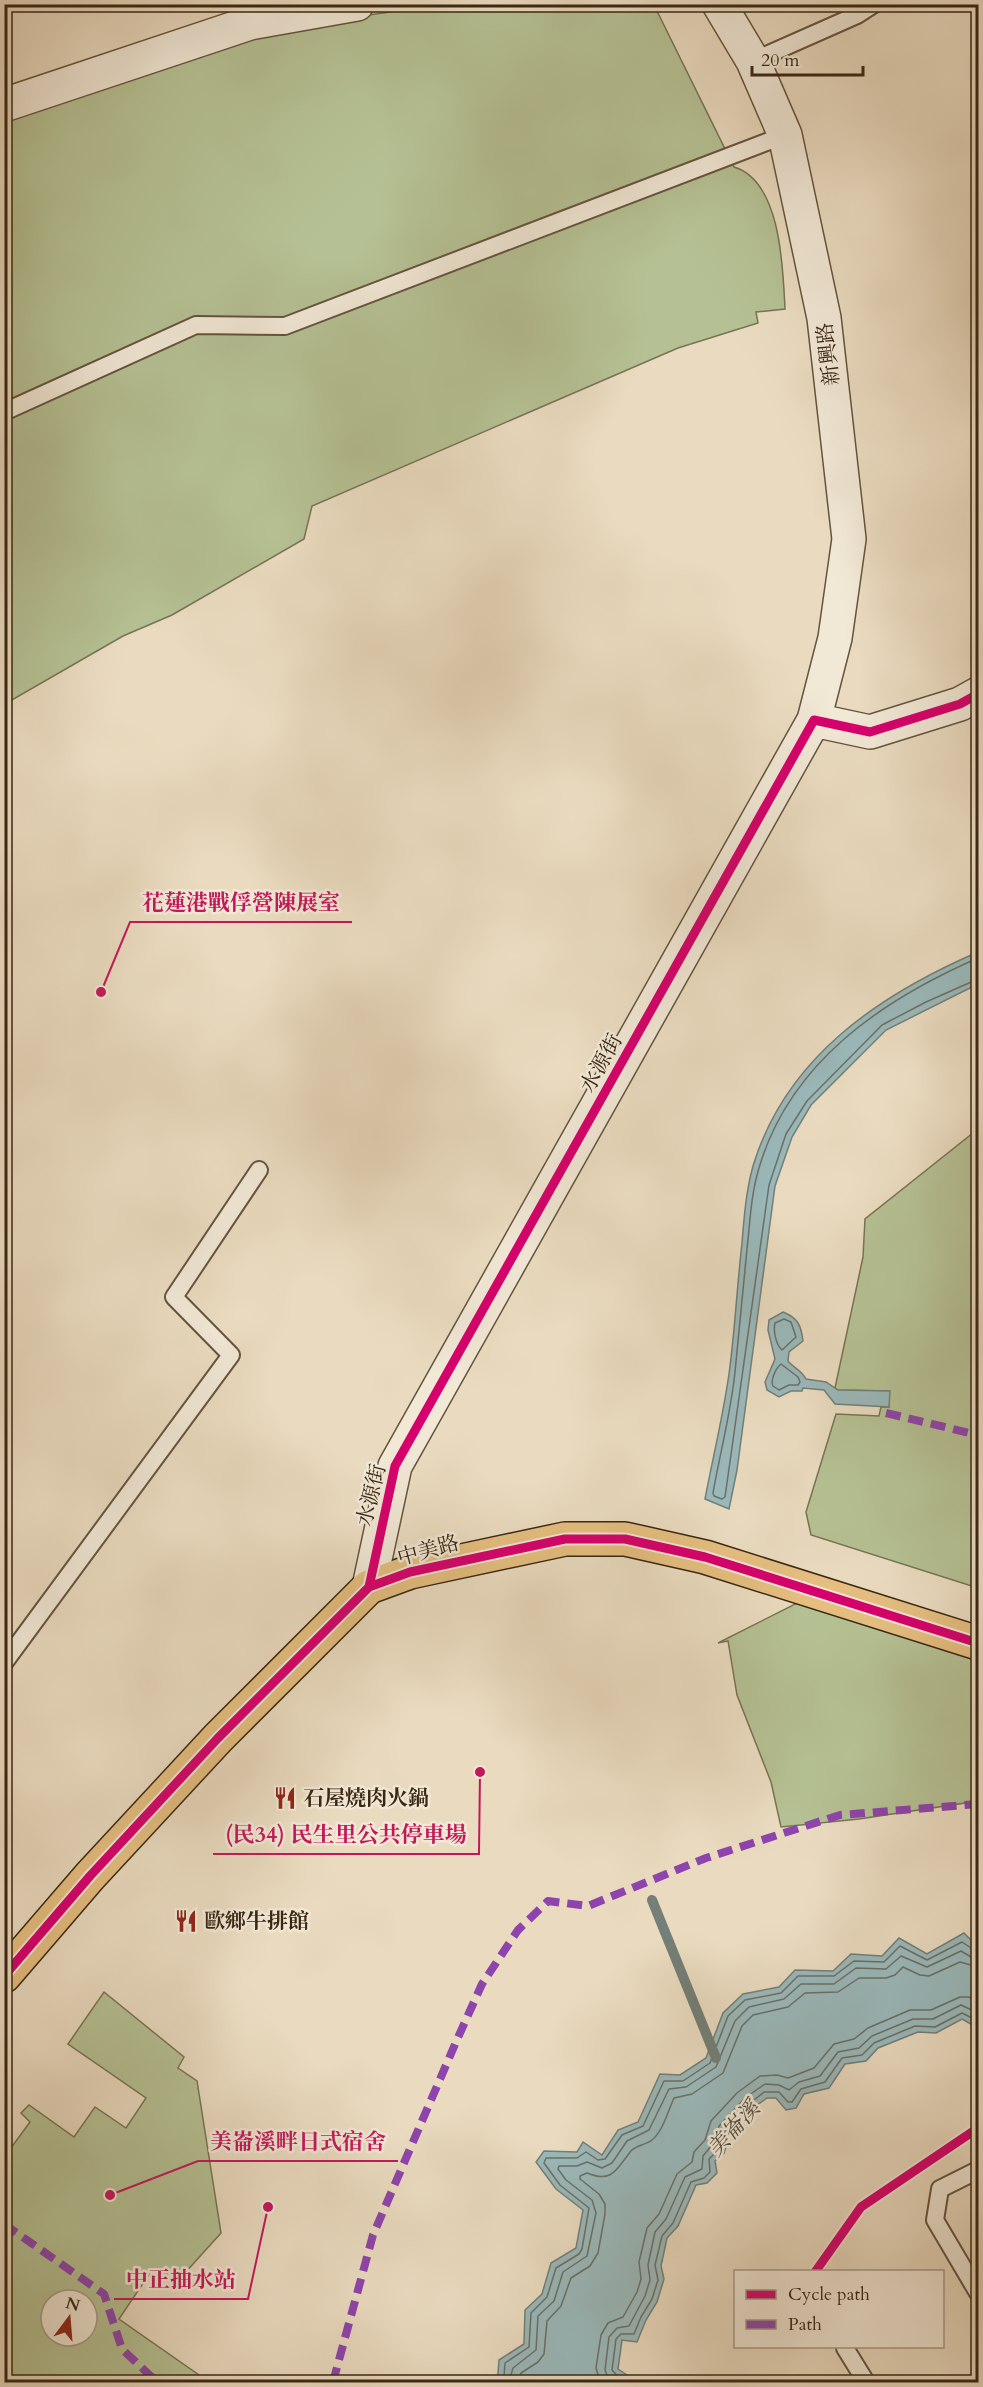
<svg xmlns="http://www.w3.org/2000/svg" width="983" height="2387" font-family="Cardo,'Noto Serif TC',serif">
  <rect width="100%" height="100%" fill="#eadbc0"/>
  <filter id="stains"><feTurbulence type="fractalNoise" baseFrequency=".00333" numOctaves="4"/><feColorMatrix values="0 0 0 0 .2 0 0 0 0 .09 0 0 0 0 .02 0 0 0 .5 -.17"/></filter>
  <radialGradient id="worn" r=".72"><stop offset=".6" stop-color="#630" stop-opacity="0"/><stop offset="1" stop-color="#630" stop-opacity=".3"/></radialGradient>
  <path fill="#b5c194" stroke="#777454" stroke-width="1.5" fill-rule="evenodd" d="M422,5H654L734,167C781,181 783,268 785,309L756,312L758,323L678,348L312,506L304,539L172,615L123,636L5,704V120L254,31L397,11Z
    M978,1129V1588L811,1535L806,1512L836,1414L879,1416L881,1407H889V1391L838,1390L835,1388L863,1257L865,1219Z
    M817,1593L978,1643V1801L859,1819L781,1827L771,1782L737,1695L728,1641L718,1643Z
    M104,1992L184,2057L178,2068L197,2081L221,2233L184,2274L150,2273L119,2319L209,2382H5V2156L30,2122L21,2113L29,2105L74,2137L95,2107L126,2128L146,2098L68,2044ZM51,2300H87V2336H51Z"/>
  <path fill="#9ab9bb" stroke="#737f78" stroke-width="1.5" d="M978,952V984L886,1030L811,1105L792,1137L775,1186L737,1470L729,1509L705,1499C713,1457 723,1416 729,1374C735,1330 737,1286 742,1243C744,1218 746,1191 753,1166C786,1057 879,995 978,952Z
    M783,1312C798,1318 801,1325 803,1341L789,1352L788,1361C794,1368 802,1371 806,1379L826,1382L838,1390L890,1391L889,1407L835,1404L824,1390L803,1388L802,1391H791L779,1397L767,1390L765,1382L775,1359L768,1330L769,1320Z
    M964,1933L978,1947V2028L962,2019L936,2033L918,2032L878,2048L866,2061L845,2064L829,2088L804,2094L796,2108L786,2110L776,2098H767L753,2108L730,2134L724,2153L715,2161L717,2173L707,2183L696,2185L678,2226L667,2238L661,2266L664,2279L657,2302L646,2320L637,2342L622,2340L618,2369L630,2377L629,2382H492L498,2374L499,2360L524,2344L525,2310L542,2294L551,2263L576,2248L583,2210L556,2189L536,2162L544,2151L577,2152L583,2142L602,2155L618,2130L638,2122L660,2074L680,2075L706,2058L723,2013L743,1994L779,1987L795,1970L833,1971L851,1954L882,1956L899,1938L927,1954Z"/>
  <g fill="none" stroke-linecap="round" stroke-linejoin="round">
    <path stroke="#6a7067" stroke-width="1.5" d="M978,958C882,1000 790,1062 759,1168C751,1194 750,1222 747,1249C743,1290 739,1331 735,1372C731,1412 720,1453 713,1493L714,1496L722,1499L725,1497L769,1185L786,1134L807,1101L882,1025L926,1002L978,979
      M784,1319L791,1322L796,1337L782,1350C776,1345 773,1331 775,1323Z
      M781,1364L798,1377L800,1382L798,1385H789L779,1390L773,1386C770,1380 776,1368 781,1364Z
      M500,2382L504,2376L505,2363L529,2347L531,2313L547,2297L556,2268L579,2254L582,2249L589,2208L560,2185L544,2163L546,2158H577L586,2152L598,2160L605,2159L622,2135L643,2126L664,2081H683L710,2063L728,2016L745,2000L781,1993L798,1976H834L854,1961L884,1962L900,1946L927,1960L962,1942L974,1950L978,1951
      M509,2382L513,2368L536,2350L538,2316L554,2301L563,2272L587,2256L596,2213L592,2200L566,2180L558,2169L559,2166H577L587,2162L602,2168L612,2163L627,2141L649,2130L669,2089L686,2087L716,2067L735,2021L749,2007L784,1999L801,1984H834L856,1968L886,1969L901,1956L927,1967L961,1951L971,1957L978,1958
      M519,2382L521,2373L538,2362L544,2354L547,2321L561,2306L571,2278L590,2266L598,2253L605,2214V2204L599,2194L580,2179V2176L587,2173C613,2184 617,2168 631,2151C636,2145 646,2145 652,2140C663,2131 668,2111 674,2098L692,2094L723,2073L742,2026L753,2015L788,2007L805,1993L838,1992L859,1978H886L895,1975L903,1967L920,1975L929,1976L960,1962L978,1967
      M600,2382L596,2368L601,2335L608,2323L623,2317L637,2292L641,2279L639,2262L647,2228L659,2214L677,2174L692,2162L694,2152L705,2140L711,2121L737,2093L760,2076L777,2075L788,2078L814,2068L834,2044L854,2039L868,2028L910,2010H931L960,1997H969L978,2002
      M613,2382L608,2378L605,2370L609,2337L617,2328L629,2326L645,2296L650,2280L648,2265L655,2232L666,2219L685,2177L702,2169L703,2156L712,2145L719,2126L745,2098L765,2084L779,2085L789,2090L799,2082L820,2076L838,2052L859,2048L872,2036L913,2019H933L961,2005L978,2013
      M623,2382L612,2370L616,2339L621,2334H634L641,2317L652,2299L658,2280L655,2265L662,2236L673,2223L691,2182L704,2178L710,2172L709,2159L719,2149L725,2130L749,2104L764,2092H779L788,2102H792L801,2089L825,2082L842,2058L862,2055L874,2043L915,2026L935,2027L962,2013L978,2021"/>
    <path stroke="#737f78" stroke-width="10" d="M652,1900L716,2058"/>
    <g stroke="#65543e" stroke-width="20">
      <path id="service" d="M753,61L857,15L874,4
        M4,412L196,325L285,326L785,135
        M4,1663L231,1355L174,1297L259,1170
        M978,2170L940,2189L935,2220L978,2293
        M845,2348L866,2382"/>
    </g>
    <g stroke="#65543e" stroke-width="36">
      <path id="minor" d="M719,4L753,61L785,135L824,318L849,539L835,638L814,720
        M4,105L250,23L357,4
        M369,1587L395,1466L814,720L870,732L960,704L978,694"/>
    </g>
    <g stroke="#392713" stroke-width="36">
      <path id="primary" d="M4,1976L90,1876L218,1738L369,1587L410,1572L565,1539H625L705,1557L978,1643"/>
    </g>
    <use href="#service" stroke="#f1e8d6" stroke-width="16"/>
    <use href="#minor" stroke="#f1e8d6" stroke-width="33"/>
    <use href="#primary" stroke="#e5be80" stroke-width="33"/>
    <path stroke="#8e44ad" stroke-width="8" stroke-dasharray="15 8" stroke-linecap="butt" d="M886,1413L978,1435
      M4,2224L104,2294L122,2349L157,2382
      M333,2382L373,2235L456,2042L482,1984L518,1930L548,1901L588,1906L706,1858L840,1815L978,1804"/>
    <g stroke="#f1e8d6" stroke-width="13">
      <path id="cycleway" d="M369,1587L395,1466L814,720L870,732L960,704L978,694
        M4,1976L90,1876L218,1738L369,1587L410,1572L565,1539H625L705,1557L978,1643
        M815,2272L861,2207L978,2128"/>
    </g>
    <use href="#cycleway" stroke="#d6006c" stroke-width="9"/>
  </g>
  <defs>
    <g id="restaurant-bare" transform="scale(1.8)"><path d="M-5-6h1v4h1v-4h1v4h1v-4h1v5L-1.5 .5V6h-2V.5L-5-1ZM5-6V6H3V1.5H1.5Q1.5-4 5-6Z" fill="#8f2418" stroke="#f1e8d6" stroke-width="2.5" paint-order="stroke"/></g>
  </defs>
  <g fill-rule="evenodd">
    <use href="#restaurant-bare" x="285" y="1798"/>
    <use href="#restaurant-bare" x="186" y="1921"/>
  </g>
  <g text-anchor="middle" stroke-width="5" stroke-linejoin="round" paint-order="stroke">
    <g font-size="21" fill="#392713" stroke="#f1e8d6">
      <text transform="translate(828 354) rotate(-97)" y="7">新興路</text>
      <text transform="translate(601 1063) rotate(-61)" y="7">水源街</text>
      <text transform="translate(371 1495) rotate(-76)" y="7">水源街</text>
      <text transform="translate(428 1550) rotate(-15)" y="7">中美路</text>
    </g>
    <g font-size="21" font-weight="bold" fill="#392713" stroke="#f1e8d6" text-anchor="start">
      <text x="303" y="1805">石屋燒肉火鍋</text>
      <text x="204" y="1928">歐鄉牛排館</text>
    </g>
    <g font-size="22" font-style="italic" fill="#514c3d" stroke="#f1e8d6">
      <text transform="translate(733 2128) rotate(-48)" y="8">美崙溪</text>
    </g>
  </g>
  <path fill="none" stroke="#c2185b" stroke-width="2" d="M101 992L130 922H352M480 1772L479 1854H213M110 2195L198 2161H398M268 2207L248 2299H114"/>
  <g fill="#c2185b" stroke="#f1e8d6" stroke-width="2">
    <circle cx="101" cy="992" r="6"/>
    <circle cx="480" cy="1772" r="6"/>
    <circle cx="110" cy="2195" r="6"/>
    <circle cx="268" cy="2207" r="6"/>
  </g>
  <g font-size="22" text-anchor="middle" font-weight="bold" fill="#c2185b" stroke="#f1e8d6" stroke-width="5" stroke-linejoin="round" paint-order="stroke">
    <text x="241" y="910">花蓮港戰俘營陳展室</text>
    <text x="346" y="1842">(民34) 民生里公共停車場</text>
    <text x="298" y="2149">美崙溪畔日式宿舍</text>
    <text x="181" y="2287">中正抽水站</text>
  </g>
  <rect width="983" height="2387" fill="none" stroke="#eadbc0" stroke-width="24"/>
  <rect x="6" y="6" width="971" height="2375" fill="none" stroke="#392713" stroke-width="3"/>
  <rect x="12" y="12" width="959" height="2363" fill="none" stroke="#392713" stroke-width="1.5"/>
  <rect x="734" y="2270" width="210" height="78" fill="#f1e8d6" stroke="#a79b88" stroke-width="1.5"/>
  <rect x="746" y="2290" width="30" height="9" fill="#d6006c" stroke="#a79b88" stroke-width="1.5"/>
  <text x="788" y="2300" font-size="18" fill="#392713">Cycle path</text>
  <rect x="746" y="2320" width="30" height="9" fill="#8e44ad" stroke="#a79b88" stroke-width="1.5"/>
  <text x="788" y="2330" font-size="18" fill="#392713">Path</text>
  <g transform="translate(69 2318) rotate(16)"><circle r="28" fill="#f1e8d6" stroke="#a79b88" stroke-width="1.5"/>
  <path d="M0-4.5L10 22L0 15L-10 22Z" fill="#8f2418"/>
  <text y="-9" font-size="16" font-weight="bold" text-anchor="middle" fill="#392713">N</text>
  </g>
  <path d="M752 66v9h111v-9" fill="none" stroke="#392713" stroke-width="3"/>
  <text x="761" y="66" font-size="18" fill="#392713" stroke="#f1e8d6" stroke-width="4.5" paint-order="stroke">20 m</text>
  <rect width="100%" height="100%" filter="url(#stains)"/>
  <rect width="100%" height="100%" fill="url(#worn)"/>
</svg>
